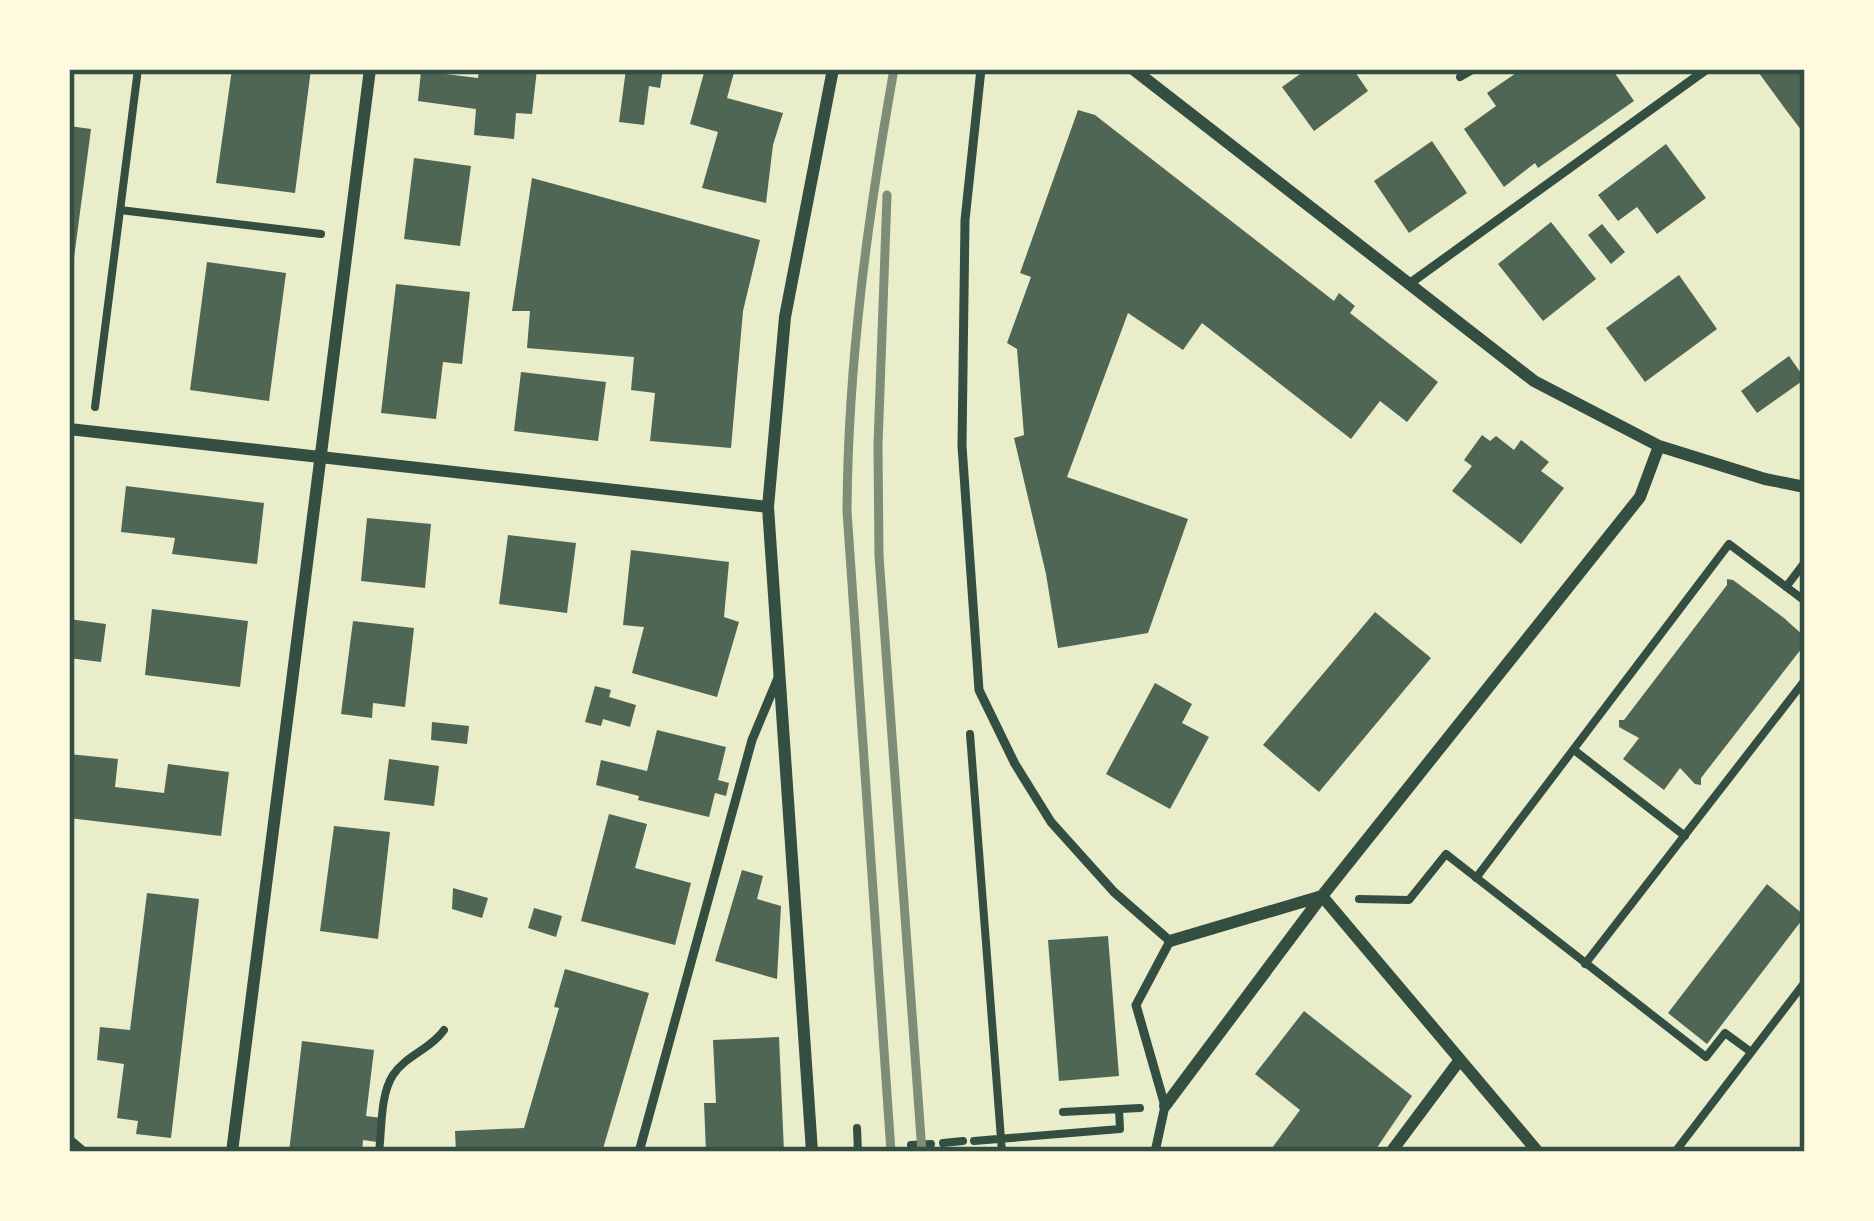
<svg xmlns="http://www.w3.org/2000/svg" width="1874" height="1221" font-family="'Space Grotesk',sans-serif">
  <rect width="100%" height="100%" fill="#e9edc9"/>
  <path fill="#4f6655" d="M232,69H311L295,193L216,183Z
    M479,69H537L532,114L516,113L514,139L474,135L476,109L418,101L421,71L478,78Z
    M626,69H663L660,88L649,86L644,125L619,122Z
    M705,69H735L727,98L783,113L773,145L766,203L702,188L718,132L690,124Z
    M1307,69H1353L1368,91L1314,131L1282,87Z
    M1522,69H1612L1634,101L1538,168L1535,163L1504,187L1464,129L1496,106L1487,93Z
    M1756,69H1805V135L1786,110Z
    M1078,110L1095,115L1334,301L1339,293L1355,306L1350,313L1438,382L1407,422L1380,401L1351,439L1202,323L1183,350L1128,313L1067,477L1188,519L1148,633L1058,648L1046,574L1014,438L1024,435L1017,349L1007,343L1031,277L1020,273Z
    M69,126L91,129L74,258L69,257Z
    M1432,141L1467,193L1409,233L1374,181Z
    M1666,144L1706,198L1657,234L1637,207L1618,221L1598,195Z
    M414,158L471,166L460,246L404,239Z
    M532,178L760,240L743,311L731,448L650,441L655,393L631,390L634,357L527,348L530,311H512Z
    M1551,222L1596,279L1543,321L1498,264Z
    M1602,224L1625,252L1611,264L1588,235Z
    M207,262L286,273L269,401L190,390Z
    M1679,275L1717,329L1645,382L1606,328Z
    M396,284L470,292L462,364L443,362L436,419L381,413Z
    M1789,356L1805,379L1757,413L1741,391Z
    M521,372L606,382L598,441L514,431Z
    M1482,435L1490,441L1496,436L1514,450L1521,440L1549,462L1541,471L1564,488L1521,544L1452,491L1472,466L1464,460Z
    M126,486L264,503L257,564L172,554L175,538L121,532Z
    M367,518L431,524L425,588L361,581Z
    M508,535L576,543L567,613L499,604Z
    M631,550L729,562L724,617L739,622L717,697L632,673L644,627L623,625Z
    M1727,579L1733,580L1784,618L1805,637V644L1701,778V785L1695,784L1680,768L1664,790L1623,759L1639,738L1619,727V720H1624L1727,585Z
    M152,609L248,621L240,687L145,675Z
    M1375,612L1431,658L1319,792L1263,745Z
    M69,619L106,624L101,662L69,658Z
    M353,621L414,628L405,707L373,703L372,718L341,714Z
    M1155,683L1192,704L1182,723L1209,737L1170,809L1106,774Z
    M595,686L611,690L609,697L636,705L630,727L603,719L601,726L585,722Z
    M432,722L469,726L467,744L431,740Z
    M657,730L726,747L718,780L729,783L726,796L715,793L709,817L638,800L639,796L596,785L601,760L647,771Z
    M69,754L118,759L115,787L164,793L168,764L229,772L221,836L69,818Z
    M389,759L439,766L434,806L384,800Z
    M609,814L647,824L635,868L691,883L675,945L581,921Z
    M334,826L390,832L378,939L320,931Z
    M742,870L763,876L757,899L781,906L777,979L715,961Z
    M1767,884L1805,916L1707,1044L1668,1013Z
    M453,888L488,898L482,918L452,909Z
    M147,893L199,899L171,1138L136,1134L138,1121L117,1118L124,1064L97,1060L100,1027L130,1030Z
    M534,908L562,916L556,937L528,928Z
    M1108,936L1119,1076L1059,1081L1048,940Z
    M565,969L649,993L602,1152H456L455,1131L524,1128L559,1008L554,1007Z
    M1304,1011L1412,1096L1374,1152H1269L1300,1110L1255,1074Z
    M779,1037L784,1152H706L704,1103H716L713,1040Z
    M302,1041L374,1050L366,1116L381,1118L377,1142L363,1140L362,1152H289Z"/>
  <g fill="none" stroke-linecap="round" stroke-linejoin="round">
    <path stroke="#344e41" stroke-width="8" d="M1460,77L1474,69
      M120,210L321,234
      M95,407L138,69
      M1786,587L1805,562
      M970,734L1002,1152
      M1574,750L1685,836
      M1476,878L1729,544L1805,601
      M1359,899L1409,900L1446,854L1706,1057L1725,1033L1751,1052
      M1585,964L1805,680
      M1063,1112L1140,1108
      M857,1128L858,1152
      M974,1141L1120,1129L1119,1109
      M943,1143L963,1141
      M911,1145L931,1144
      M379,1152C382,1129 380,1095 393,1075C405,1056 431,1049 444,1030
      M1675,1152L1805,982"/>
    <path stroke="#344e41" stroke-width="9" d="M981,69L965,220L962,446L979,690L1015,764L1051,822L1114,892L1170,941L1136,1005L1165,1106L1155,1152
      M1409,284L1707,69
      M639,1152L752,740L778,678"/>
    <path stroke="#344e41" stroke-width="12" d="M1133,69L1534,381L1659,446
      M69,429L768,507
      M1170,941L1322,896L1640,497L1659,446L1765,479L1805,487
      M1165,1106L1322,896L1538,1152
      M69,1141L82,1152
      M232,1152L370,69
      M812,1152L768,507L785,317L833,69
      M1391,1152L1459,1061"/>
    <path stroke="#7c8e77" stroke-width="9" d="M887,195L878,445L879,556L922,1152
      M891,1152L847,511C848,361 868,216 894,69"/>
  </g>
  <rect width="1874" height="1221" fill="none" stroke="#fefae0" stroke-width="144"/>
  <rect x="72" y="72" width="1730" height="1077" fill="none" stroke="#344e41" stroke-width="4.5"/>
</svg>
